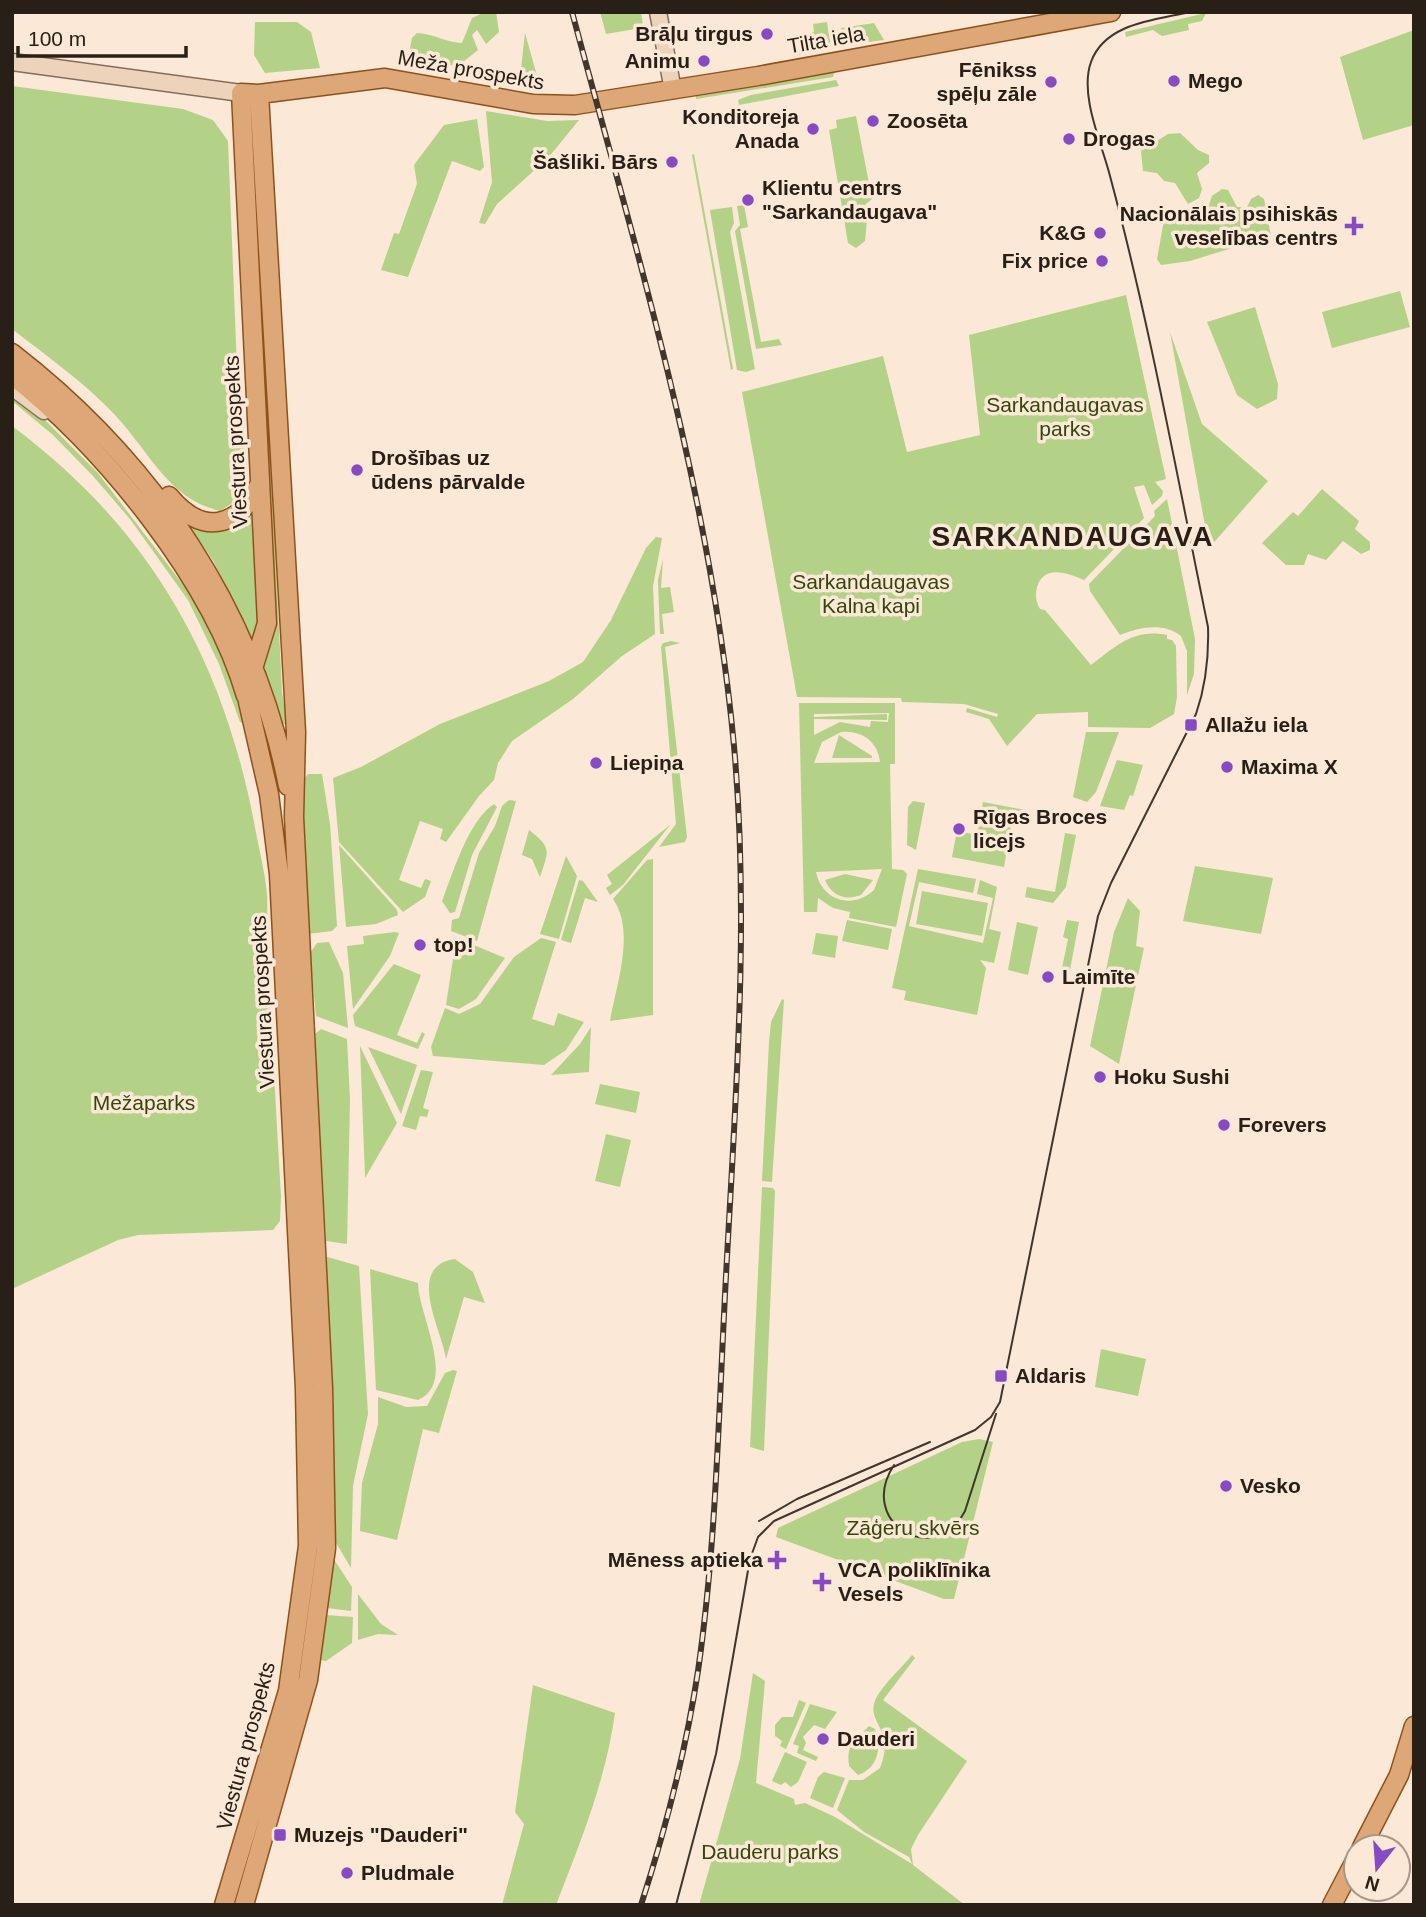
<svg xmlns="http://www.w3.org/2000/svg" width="1426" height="1917" font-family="Arial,sans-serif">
  <rect width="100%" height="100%" fill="#fbe8d6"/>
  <path fill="#b3d187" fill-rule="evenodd" d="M485,12H496L499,32L486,44L477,30L472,35L478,50L458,66L408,59L412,38L417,33C435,34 447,43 462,43L472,18Z
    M600,12H641L643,25L641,28L606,34Z
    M1206,13L1202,21L1188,24L1189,30L1162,36L1153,30L1126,37L1125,32Z
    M255,22H297L311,32L320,68L265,73L254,55Z
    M827,22L831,48L793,56L791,37L814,32L813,24Z
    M874,23L884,40L844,45L841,28Z
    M1414,30V125L1363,140L1340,57Z
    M525,33L541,90L519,87Z
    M835,71L833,77L696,99V95Z
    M836,80L839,86L739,105L738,100L751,95Z
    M12,86L183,109L213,120L228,141L238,394L246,459L244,489L234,502L220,511C168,499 149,451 115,415C85,383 47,356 12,329Z
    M486,111L547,121L579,120L548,158L497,204L485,224L479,223L492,182Z
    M856,116L872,199L861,208L863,220H867L865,241L856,248L848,243L829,130L837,128L836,120Z
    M477,119L484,167L480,171L452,161L408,277L381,270L394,233L399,234L417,184L414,165L444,125Z
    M1180,133L1198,150L1209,155V163L1197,173L1202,189L1199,198L1188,204L1175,183L1164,181L1157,173L1143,171L1141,151L1168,134Z
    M694,154L733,369L731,370L692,155Z
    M1222,189L1228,190L1237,207H1247L1251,199L1258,195L1264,199L1271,236L1190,261L1161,265L1157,259L1164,220L1180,214L1202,216L1206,213L1212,196Z
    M744,205L748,227L740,229L761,342L779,339L782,345L756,349L735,231L740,225L737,206Z
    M732,207L734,223L730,232L755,369L746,372L737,370L710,210Z
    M258,264H261L282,692L287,724H281L261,667Z
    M1400,291L1410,327L1332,348L1322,312Z
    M1126,295L1166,479L1155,482L1163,491L1162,496L1152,505L1144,485L1134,487L1144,518L1084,580C1068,573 1044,564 1037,587C1035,595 1036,602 1040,609L1045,610L1091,665C1116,646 1134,628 1167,635V639L1172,640L1176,646L1177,697L1174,714L1150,728L1088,727V712L1037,714L1007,746L989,719L966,712L967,708L997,717L998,714L964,704L902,702L901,698L797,697L742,392L883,356L907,452L980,435L969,335Z
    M1255,307L1278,384L1277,399L1257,409L1237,395L1207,322Z
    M1170,332L1202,424L1268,481L1209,548Z
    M12,394L45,420L98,473L191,595L226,665L246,724L240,722L219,664L188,600L130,519L93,476L53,435L12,401Z
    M12,426C148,527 222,656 254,822C258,846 265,871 267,895C268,912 266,930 267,948C272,1031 276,1114 281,1196L280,1221L273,1230L138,1235L118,1240L12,1289Z
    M1322,489L1359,521L1355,529L1370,542V550L1361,554L1343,541L1326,560L1308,554L1304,565H1286L1262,543L1293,512L1298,516Z
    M1167,499L1195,639L1194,674L1187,695V651L1181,636C1164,622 1139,627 1120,635L1090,591L1089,584L1155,516L1154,511Z
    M255,506L259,630L252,644L214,562L184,519L193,525Z
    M656,537L662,538L653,586L655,634L622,656L573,699L512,741L498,763L494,780L479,796L446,842L440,839L443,829L420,821L399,880L421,888L425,879L431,881L425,897L403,912L339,842L333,778L361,767L440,724L549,681L583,662L611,620L646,548Z
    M663,559L661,588L670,587L674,612L662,614L664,634H660L658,580Z
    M671,641L680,643L665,647L687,837L685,842L659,847L676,824L661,647L663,643Z
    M799,703H895V764H890L892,869L903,870L907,874L896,927L849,918L850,912L833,908L818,898L817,912H804ZM889,713L888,722L871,721L870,727L840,722L814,735V719L887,720V714L814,717V714ZM841,732C861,730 878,741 880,762L814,763L822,742ZM882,869L874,890C853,910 822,901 816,872Z
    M1086,732H1119L1096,792L1087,802L1073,797Z
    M839,735L872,756V758H832Z
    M1117,760L1143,765L1133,796L1130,795L1124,810L1100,806Z
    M308,774H322L330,824L337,926L332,931L308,934L301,783Z
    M509,800L516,801L477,941L451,931L452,920L459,918L479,853L495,826L502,806Z
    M913,801L925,803L916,850L907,845L908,807Z
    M983,802L1025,810L1022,827L1011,826L1004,867L952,857L957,831L977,835Z
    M494,804L497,807L472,855L455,912L450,913L442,901C453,873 468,821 494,804Z
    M670,825L623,885L610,895L606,888L612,884L607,875Z
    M529,830C552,848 549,850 540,877L532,859L522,855Z
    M1065,833L1076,835L1066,887L1053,903L1025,897L1027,887L1055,892Z
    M339,845L397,910L398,915L376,924L346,927Z
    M566,856L577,876L559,939L540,934Z
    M653,859V1015L610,1021C616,985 636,932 613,899L647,860Z
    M1195,866L1273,878L1261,934L1183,921Z
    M918,869L976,879L973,893L919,882L909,926L983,943L993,898L977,894L980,880L997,887L989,929L1001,932L994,963L980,960L986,968L977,1015L904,1000L906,991L892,988Z
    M845,874L873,880L861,895C845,901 832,896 825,880Z
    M579,880L583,881L598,902L585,898L571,943L561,940Z
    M922,891L988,903L982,936L916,924Z
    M1128,898L1140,911L1136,946L1144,948L1119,1064L1090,1046L1114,932Z
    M847,920L892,929L888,950L842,941Z
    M1067,920L1079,922L1069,975L1061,973L1068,939L1063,937Z
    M1017,922L1038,927L1028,975L1008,970Z
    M395,932L399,933L390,956L353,1009L347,946L364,944L363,936Z
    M816,933L838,936L835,958L812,954Z
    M457,938L505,958L476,999L459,1009L446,1005L453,959L459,956Z
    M541,938L556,942L532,1019L554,1026L558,1013L584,1022L566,1050L544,1065L433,1056L431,1047L445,1008L459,1014L480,1004L514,957Z
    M329,942L343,973L348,1028L316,1016L310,953L317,943Z
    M394,964L421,975L397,1035L417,1043L422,1032L425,1034L418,1049L355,1026L353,1015Z
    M782,999L784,1000L772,1182L762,1181L769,1042L771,1022Z
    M591,1027L589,1072L551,1075L580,1044Z
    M321,1029L347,1039L350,1100L347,1244L326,1241L315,1034Z
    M360,1046L397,1123L365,1178V1177Z
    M368,1047L417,1065L401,1114Z
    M421,1070L433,1072L423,1108L429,1110L427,1117L420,1116L416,1130L402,1126Z
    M600,1084L640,1092L636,1113L595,1104Z
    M606,1134L631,1140L620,1187L595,1181Z
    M762,1187L773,1188L775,1191L764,1451L750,1447Z
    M324,1256L359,1266L368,1414L353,1486L351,1568L332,1536Z
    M455,1259L473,1272L485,1303L464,1297L446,1359C443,1332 404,1266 455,1259Z
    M370,1269L418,1283C418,1314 458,1383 418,1400L376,1390Z
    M1101,1349L1146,1359L1138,1396L1095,1387Z
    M453,1370L457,1371L439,1433L423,1429L397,1540L360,1531L362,1483L378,1424V1397L406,1407L427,1406L445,1373Z
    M979,1439L993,1442L954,1599H944L776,1537L778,1528L962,1442Z
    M333,1558L352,1587L351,1611L327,1608Z
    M358,1594L381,1624L398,1635L378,1634L358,1640Z
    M326,1615L353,1617L352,1643L326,1661L319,1660Z
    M912,1655L915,1658L883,1700L967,1761L918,1835L911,1849L913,1865L965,1905H699L740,1759L753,1673L765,1681L756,1783L794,1799L795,1805L805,1803L835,1817L912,1864L909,1857L864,1832L837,1810L849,1780H863L880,1768C895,1731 869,1724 874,1704C879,1687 901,1669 912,1655Z
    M533,1685L615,1713C605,1783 581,1840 556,1905H502L524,1824L515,1812Z
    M799,1700L806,1703L786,1749L780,1746L782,1741L775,1736V1725L782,1717H793Z
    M810,1704L837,1712L825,1729L814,1725L803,1737L806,1743L803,1750L818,1757L816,1761L797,1753L799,1746L793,1744Z
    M869,1726L875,1729C882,1748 878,1768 858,1775L849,1766C846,1744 855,1741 869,1726Z
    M785,1752L807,1762L798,1782L791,1787L785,1782L781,1785L772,1781Z
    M824,1772L845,1778L833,1808L810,1798L818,1777Z"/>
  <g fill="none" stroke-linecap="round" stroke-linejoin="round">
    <g stroke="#836e5a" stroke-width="19">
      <path id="secondary" d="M658,12L673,90
        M12,62L241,93
        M12,387L44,411"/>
    </g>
    <g stroke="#8f511b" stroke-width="21">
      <path id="primary" d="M12,353C153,462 253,610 288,786
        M12,375C106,450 212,580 246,696
        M169,496C203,537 238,528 260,483
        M1362,1847L1399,1775L1414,1726
        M224,1905L288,1691L308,1546L305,1389L279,874L269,794L248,702L251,675L267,623L241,93L259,94L385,78L533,104L575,105L758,76L1111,12
        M244,1905L308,1680L326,1548L323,1388L294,817L296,732L259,94
        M1332,1905L1356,1859"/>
    </g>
    <use href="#secondary" stroke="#eed3bb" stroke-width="16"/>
    <use href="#primary" stroke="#dda777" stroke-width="18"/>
    <path stroke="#40362c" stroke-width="2" d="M894,1465C856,1523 935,1569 965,1511L996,1414
      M759,1521L797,1499L930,1442
      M676,1905L716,1754L750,1559L758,1537L774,1521L975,1430L991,1417L1000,1402L1098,916L1111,883L1196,714C1206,685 1209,658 1208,627C1177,476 1150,325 1110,176C1102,144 1079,95 1091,62C1105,23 1155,20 1190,12"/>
    <g stroke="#40362c" stroke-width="6">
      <path id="rail" d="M572,12C637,254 711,496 734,746C751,935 733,1126 724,1315C718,1434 715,1553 698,1671C686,1750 666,1828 641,1905"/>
    </g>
    <use href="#rail" stroke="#fbe8d6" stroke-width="3.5" stroke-dasharray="10" stroke-linecap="butt"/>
  </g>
  <g fill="#854bc2" stroke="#fbe8d6" stroke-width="2.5">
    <circle cx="767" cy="34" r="7"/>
    <circle cx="704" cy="61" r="7"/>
    <circle cx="1174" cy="81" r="7"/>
    <circle cx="1051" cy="82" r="7"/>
    <circle cx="873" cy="121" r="7"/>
    <circle cx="813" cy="129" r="7"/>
    <circle cx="1069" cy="139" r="7"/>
    <circle cx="672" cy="162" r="7"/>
    <circle cx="748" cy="200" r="7"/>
    <path d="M1350.5 215.5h7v7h7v7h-7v7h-7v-7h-7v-7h7z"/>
    <circle cx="1100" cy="233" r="7"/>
    <circle cx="1102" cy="261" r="7"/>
    <circle cx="357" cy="470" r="7"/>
    <rect x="1184" y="718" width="14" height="14" rx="3.5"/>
    <circle cx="596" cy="763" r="7"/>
    <circle cx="1227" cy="767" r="7"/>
    <circle cx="959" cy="829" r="7"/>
    <circle cx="420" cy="945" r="7"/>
    <circle cx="1048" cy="977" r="7"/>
    <circle cx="1100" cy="1077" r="7"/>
    <circle cx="1224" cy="1125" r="7"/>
    <rect x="994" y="1369" width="14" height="14" rx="3.5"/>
    <circle cx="1226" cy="1486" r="7"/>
    <path d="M773.5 1549.5h7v7h7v7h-7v7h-7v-7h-7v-7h7z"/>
    <path d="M818.5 1571.5h7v7h7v7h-7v7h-7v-7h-7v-7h7z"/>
    <circle cx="823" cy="1739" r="7"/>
    <rect x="273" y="1828" width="14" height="14" rx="3.5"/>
    <circle cx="347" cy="1873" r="7"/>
  </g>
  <g text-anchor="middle" stroke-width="7" stroke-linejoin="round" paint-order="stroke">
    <g font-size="21" font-weight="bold" fill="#282017" stroke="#fbe8d6" text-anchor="start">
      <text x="753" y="41" text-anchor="end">Brāļu tirgus</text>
      <text x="690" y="68" text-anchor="end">Animu</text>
      <text x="1037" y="77" text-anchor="end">Fēnikss<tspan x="1037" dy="24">spēļu zāle</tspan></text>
      <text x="1188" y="88">Mego</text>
      <text x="799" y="124" text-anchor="end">Konditoreja<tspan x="799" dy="24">Anada</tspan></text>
      <text x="887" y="128">Zoosēta</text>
      <text x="1083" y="146">Drogas</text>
      <text x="658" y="169" text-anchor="end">Šašliki. Bārs</text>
      <text x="762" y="195">Klientu centrs<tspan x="762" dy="24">"Sarkandaugava"</tspan></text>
      <text x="1338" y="221" text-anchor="end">Nacionālais psihiskās<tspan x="1338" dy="24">veselības centrs</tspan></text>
      <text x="1086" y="240" text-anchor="end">K&amp;G</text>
      <text x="1088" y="268" text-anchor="end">Fix price</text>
      <text x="371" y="465">Drošības uz<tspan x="371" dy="24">ūdens pārvalde</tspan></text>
      <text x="1205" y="732">Allažu iela</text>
      <text x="610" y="770">Liepiņa</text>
      <text x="1241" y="774">Maxima X</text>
      <text x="973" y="824">Rīgas Broces<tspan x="973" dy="24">licejs</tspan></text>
      <text x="434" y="952">top!</text>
      <text x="1062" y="984">Laimīte</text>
      <text x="1114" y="1084">Hoku Sushi</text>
      <text x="1238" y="1132">Forevers</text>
      <text x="1015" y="1383">Aldaris</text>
      <text x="1240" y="1493">Vesko</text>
      <text x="763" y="1567" text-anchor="end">Mēness aptieka</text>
      <text x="838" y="1577">VCA poliklīnika<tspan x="838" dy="24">Vesels</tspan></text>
      <text x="837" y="1746">Dauderi</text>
      <text x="294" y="1842">Muzejs "Dauderi"</text>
      <text x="361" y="1880">Pludmale</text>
    </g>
    <g font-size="21" fill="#282017" stroke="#fbe8d6">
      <text transform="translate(826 40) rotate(-10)" y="7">Tilta iela</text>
      <text transform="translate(471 70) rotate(10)" y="7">Meža prospekts</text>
      <text transform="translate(236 442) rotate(-93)" y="7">Viestura prospekts</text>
      <text transform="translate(263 1002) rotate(-93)" y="7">Viestura prospekts</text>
      <text transform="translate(246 1746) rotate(-75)" y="7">Viestura prospekts</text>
    </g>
    <g font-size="21" fill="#33470b" stroke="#fbe8d6">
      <text x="1065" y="412">Sarkandaugavas<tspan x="1065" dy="24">parks</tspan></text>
      <text x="871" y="589">Sarkandaugavas<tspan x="871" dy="24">Kalna kapi</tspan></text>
      <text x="144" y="1110">Mežaparks</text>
      <text x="913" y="1535">Zāģeru skvērs</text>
      <text x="770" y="1859">Dauderu parks</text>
    </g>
    <g font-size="28" font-weight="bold" letter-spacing="2" fill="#282017" stroke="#fbe8d6">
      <text x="1073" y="546">SARKANDAUGAVA</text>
    </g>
  </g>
  <rect width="1426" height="1917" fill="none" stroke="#282017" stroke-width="28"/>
  <g transform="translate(1377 1868) rotate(197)"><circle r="33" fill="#fbe8d6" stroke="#a7988a" stroke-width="2"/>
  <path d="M0-5L12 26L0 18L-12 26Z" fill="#854bc2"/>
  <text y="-10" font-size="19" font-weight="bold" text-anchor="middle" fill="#282017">N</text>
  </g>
  <path d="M18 46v10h168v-10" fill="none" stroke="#282017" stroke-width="3.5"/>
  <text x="28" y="46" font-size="21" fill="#282017" stroke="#fbe8d6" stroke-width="5" paint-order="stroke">100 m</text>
</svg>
